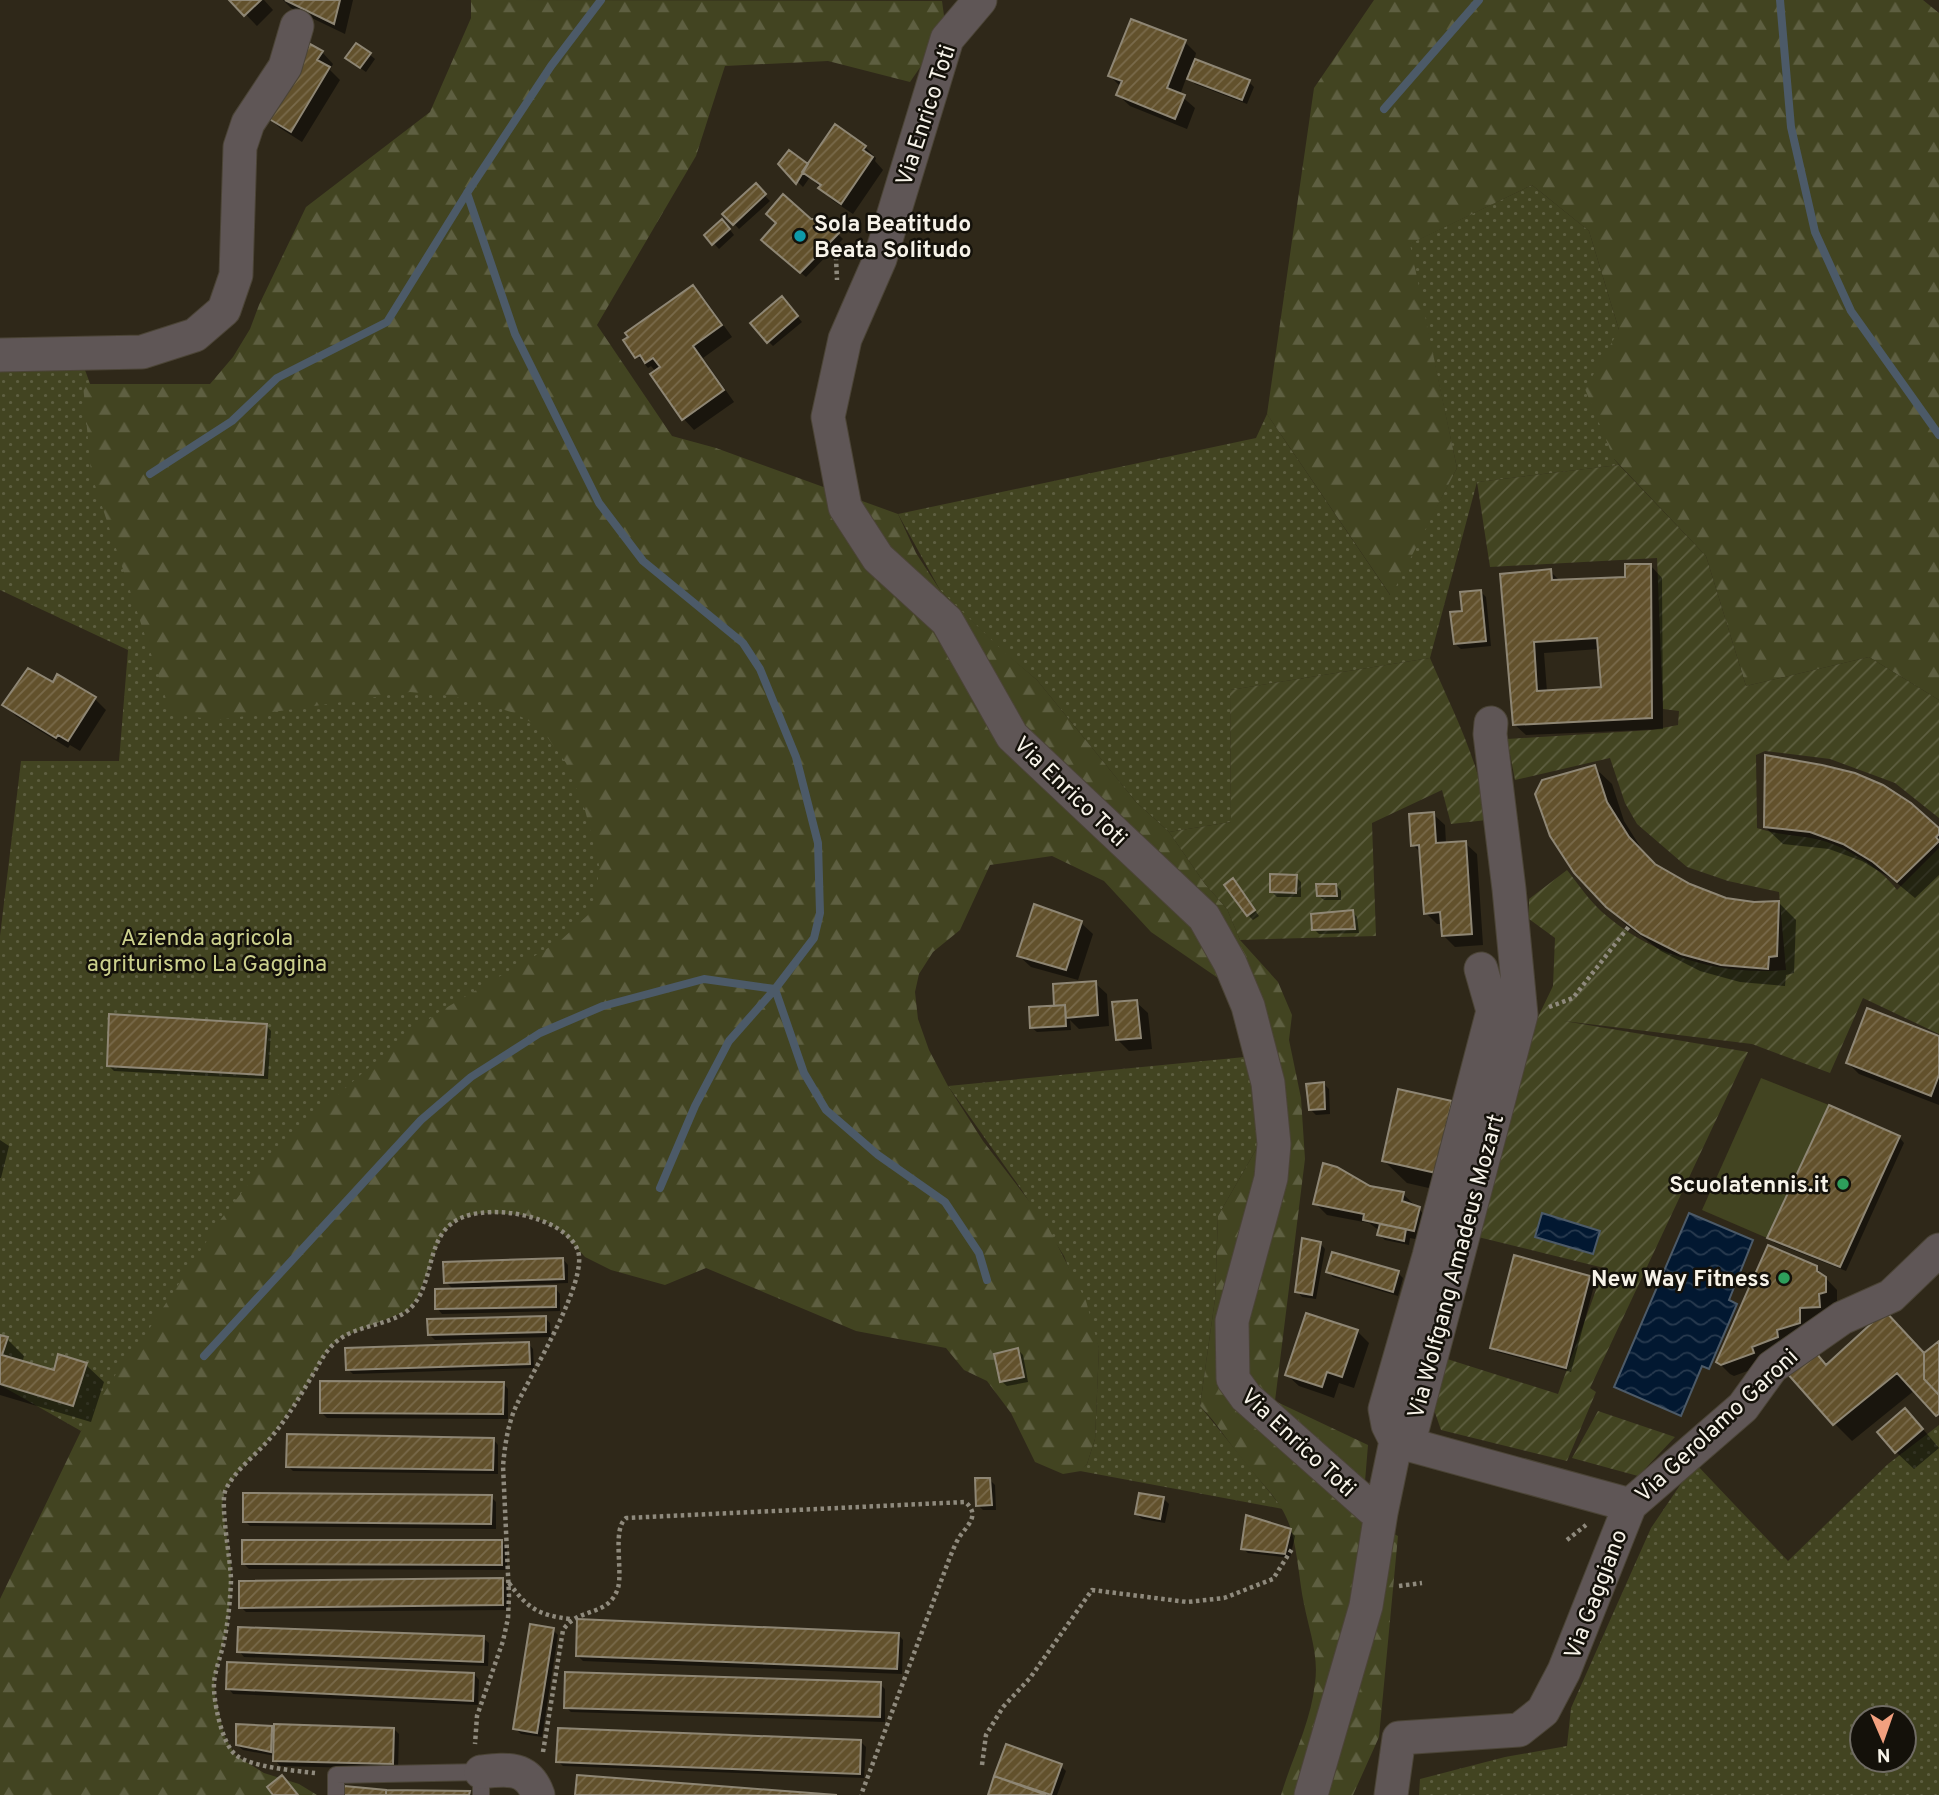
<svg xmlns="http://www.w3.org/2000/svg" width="1939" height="1795" font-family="Overpass,sans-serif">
  <defs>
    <pattern id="grass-dots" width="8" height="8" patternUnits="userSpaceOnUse" patternTransform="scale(1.75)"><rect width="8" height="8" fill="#424421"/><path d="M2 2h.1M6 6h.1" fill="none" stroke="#5e5f41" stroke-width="1.8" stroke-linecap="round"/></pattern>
    <pattern id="forest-firs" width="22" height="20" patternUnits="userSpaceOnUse" patternTransform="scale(1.75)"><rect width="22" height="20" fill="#424421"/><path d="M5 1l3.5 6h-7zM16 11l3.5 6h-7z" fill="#5e5f41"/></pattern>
    <pattern id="garden-furrows" width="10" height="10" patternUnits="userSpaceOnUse" patternTransform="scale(1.75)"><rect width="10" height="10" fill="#424421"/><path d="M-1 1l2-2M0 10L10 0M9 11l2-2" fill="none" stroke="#5e5f41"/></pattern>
    <pattern id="water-waves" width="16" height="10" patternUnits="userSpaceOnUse" patternTransform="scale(1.75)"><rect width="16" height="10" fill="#021831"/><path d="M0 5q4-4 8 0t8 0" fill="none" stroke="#283a4f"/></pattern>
    <pattern id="building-hatch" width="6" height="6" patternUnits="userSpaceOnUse" patternTransform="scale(1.75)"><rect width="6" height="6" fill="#62512c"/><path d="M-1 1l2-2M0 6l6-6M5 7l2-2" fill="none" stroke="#796a4b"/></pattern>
  </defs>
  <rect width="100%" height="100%" fill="#2f2819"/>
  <path fill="url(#grass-dots)" fill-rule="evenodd" d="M1532,185L1589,231L1619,330L1614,459L1619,465L1477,482L1430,658L1230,690L1231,822L1169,832L1136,802L1037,680L1002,651L940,590L898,514L1256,438L1267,414L1390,595L1457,468L1409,244Z
    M82,362L201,681L456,665L558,706L604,781L600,921L380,1066L81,1431L0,1385V936L21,761H119L128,650L0,590V367Z
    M1255,1056L1265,1134L1218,1216L1215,1299L1200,1406L1283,1509L1080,1471L1087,1464L1095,1439L1099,1348L1064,1256L1021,1189L948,1086Z
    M1939,1425V1795H1419L1420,1779L1505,1757L1567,1746L1571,1708L1651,1528L1695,1463L1788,1561L1888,1464ZM1862,1718H1904V1760H1862Z"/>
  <path fill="url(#forest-firs)" d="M471,0L942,1L946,30L910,82L828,61L725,66L696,156L597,325L672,436L716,448L898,514L916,553L940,590L1002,650L1037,680L1136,802L1169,832L1205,884L1227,909L1240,940L1278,982L1292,1015L1289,1040L1301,1098L1305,1159L1275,1401L1368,1445L1362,1518L1398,1536L1379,1737L1353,1795H1281C1292,1758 1311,1722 1315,1683C1319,1655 1309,1630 1304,1604C1299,1580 1298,1554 1291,1530C1283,1501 1261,1484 1243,1460C1228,1442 1217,1423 1200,1406L1215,1299L1218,1216L1265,1134L1231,987L1151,932L1104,881L1052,856L990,865L960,930L933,952L919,974L915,992L918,1019L929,1050L948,1086L983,1141L1046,1223L1086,1301L1099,1348L1095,1439L1087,1464L1081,1471L1063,1474L1035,1462L1011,1413L987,1381L964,1370L946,1348L856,1331L706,1268L665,1285L611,1270L585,1257L561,1231L544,1221L524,1215L483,1213L464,1217L451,1224L441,1236L418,1297L407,1311L340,1338L328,1349L299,1398L267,1442L240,1470L225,1490L222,1505L231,1567L230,1598L227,1628L214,1680L215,1696L224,1735L235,1755L264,1773L299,1784L317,1795H0V1599L81,1431L117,1372L136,1349L221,1219L256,1174L293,1134L399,1041L439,1012L560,941L588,915L595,903L597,890L599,865L593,841L585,810L566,763L540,727L514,713L481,702L443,695L410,692L218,720L171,714L91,473L83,384H210L233,357L250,329L259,305L306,207L430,112L471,18Z
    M1374,0H1923L1939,13V700L1869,657L1746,686L1706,556L1614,459L1585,389L1619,330L1589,231L1532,185L1410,244L1457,468L1391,596L1267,414L1314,88Z"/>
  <path fill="url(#garden-furrows)" d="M1619,465L1706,556L1746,686L1869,657L1939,700V818L1895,783L1830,759L1765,751L1756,755L1757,828C1777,835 1796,835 1816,839C1842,844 1881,868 1897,890L1939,848V1034L1863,998L1830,1073L1752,1044L1564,1021L1748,1052L1590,1388L1596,1392L1567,1461L1441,1430L1432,1404L1444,1358L1558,1394L1604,1268L1478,1237L1538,1017L1553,986L1555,938L1529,919V899L1567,870C1578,884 1589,900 1602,912C1652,956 1720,976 1786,970L1779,892L1728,881L1687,867L1637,824L1625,803L1610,758L1515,780L1507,739L1652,730L1678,725L1679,711L1663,709L1657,558L1490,567L1477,482Z
    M1430,658C1452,710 1481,763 1487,820L1451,824L1442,790L1372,823L1376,936L1240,940L1227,909L1205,884L1169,832L1231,822L1230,690Z
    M1598,1411L1675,1437L1638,1476L1572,1458Z"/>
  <path fill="#424421" d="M1761,1078L1829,1105L1767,1238L1702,1210Z"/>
  <path fill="url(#water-waves)" stroke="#4c5a68" stroke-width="2" d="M1542,1213L1600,1231L1593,1254L1535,1237Z
    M1689,1213L1753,1240L1729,1300L1737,1304L1709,1369L1702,1366L1681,1416L1614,1387Z"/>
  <path fill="#0007" fill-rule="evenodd" d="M232,0H264L273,10L257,26Z
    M283,0H353L345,34L291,8Z
    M1185,42L1196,53L1194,61L1249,82L1254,87L1247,104L1195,84L1187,76L1180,95L1195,108L1187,129L1130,106L1118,95L1121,87L1110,76Z
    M322,52L333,64L330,70L340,80L302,142L280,128L268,117Z
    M369,54L375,59L366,72L353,63Z
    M865,147L876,158L875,161L883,170L853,214L832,200L810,177L803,187L780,164L808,166Z
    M755,186L770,201L739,229L725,214Z
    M727,226L734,235L719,249L706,235Z
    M838,234L843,239L806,277L768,245Z
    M693,287L704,298L732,337L703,358L734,402L694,430L683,418L656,372L651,366L648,368L625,341Z
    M787,304L802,322L773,346L768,341Z
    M1651,566L1662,578L1663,729L1526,735L1514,724L1550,571L1561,582L1627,579ZM1599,649L1602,688L1547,692L1544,653Z
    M1480,591L1486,597L1491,646L1461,649L1455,644L1464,613Z
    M54,684L95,699L106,710L80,751L70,745L68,748L16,716L5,705Z
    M1594,767L1612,784L1624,821L1646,856L1656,867L1689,886L1726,899L1754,904L1779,903L1796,920L1794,973L1786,975L1785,986L1740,982L1700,971L1661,951L1625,924L1607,906Z
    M1433,814L1445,825L1446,844L1465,843L1477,854L1483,945L1455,947L1443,935V924H1437L1426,913L1422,854L1413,845Z
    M1765,827L1939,830V875L1915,898L1892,879L1862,861L1829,849L1783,844Z
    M1296,877L1301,882V897H1277L1272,892Z
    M1233,880L1259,916L1253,920L1248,915Z
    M1336,885L1341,891V900H1324L1318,895Z
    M1352,912L1357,917L1359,933L1319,934L1314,929Z
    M1081,923L1093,934L1078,980L1031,967L1019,956Z
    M1095,983L1107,994L1109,1026L1079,1029L1070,1020L1071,1030L1037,1032L1031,1027L1056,1007Z
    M1136,1002L1148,1013L1152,1049L1129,1051L1118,1040Z
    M266,1025L271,1031L268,1079L114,1071L108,1065Z
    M1939,1038V1105L1859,1074L1848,1063Z
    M1323,1083L1329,1089L1330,1114L1316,1115L1310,1109Z
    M1451,1103L1474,1127L1459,1195L1407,1183L1383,1160Z
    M1899,1137L1904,1143L1846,1271L1775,1243L1769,1238Z
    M0,1140L9,1146L1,1178H0Z
    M1403,1194L1430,1220L1425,1241L1410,1238L1409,1245L1385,1240L1379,1235L1380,1231L1369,1223L1327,1215L1315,1203Z
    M1320,1243L1325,1249L1316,1299L1302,1297L1297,1291Z
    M563,1259L568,1265V1283L491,1286L492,1290L555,1288L560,1294V1311L442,1314L437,1308L454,1290L446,1282Z
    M1816,1268L1837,1290V1303L1829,1306L1830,1318L1810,1319L1811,1334L1764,1365L1734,1376L1730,1374L1718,1362Z
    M1328,1272L1398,1273L1403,1278L1398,1296L1333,1277Z
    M1589,1277L1595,1282L1571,1372L1497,1352L1492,1347Z
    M545,1318L550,1323L551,1337L435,1340L429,1334Z
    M1357,1331L1369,1343L1354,1388L1339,1383L1334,1398L1299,1386L1287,1375Z
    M0,1337L7,1339L24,1356L22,1363L55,1372L86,1365L104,1382L91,1422L0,1395Z
    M528,1343L533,1349L534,1368L353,1374L348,1369Z
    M1939,1343V1417L1915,1390L1852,1441L1834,1423L1827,1367L1924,1355Z
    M1018,1350L1023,1355L1028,1382L1007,1386L1001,1381Z
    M503,1383L508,1389V1419L327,1418L321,1412Z
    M1922,1428L1939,1448L1914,1469L1896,1452Z
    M493,1439L498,1445V1474L293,1471L288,1466Z
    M990,1480L995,1485L996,1510H983L978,1505Z
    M491,1497L496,1502V1529L250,1526L245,1521Z
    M1164,1499L1169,1504L1165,1523L1142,1519L1137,1514Z
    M1290,1531L1295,1536L1290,1558L1248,1553L1242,1548Z
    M502,1542L507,1547V1570L249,1569L244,1564Z
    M503,1580L508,1585V1610L246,1612L241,1607Z
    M553,1630L558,1635L542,1737L521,1734L515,1728Z
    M898,1634L903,1640L902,1674L583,1661L578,1656Z
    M483,1638L489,1643L488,1666L244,1657L239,1651Z
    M474,1674L479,1680L478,1705L233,1694L228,1688Z
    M880,1684L885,1689V1722L571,1712L566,1707Z
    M271,1728L276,1732L394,1729L399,1734L398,1769L280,1766L275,1760V1756L243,1750L237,1745Z
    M860,1741L866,1747L864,1778L563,1766L558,1761Z
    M1061,1766L1066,1771L1057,1795H989L1001,1781L996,1776Z"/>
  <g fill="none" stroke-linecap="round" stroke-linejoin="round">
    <path stroke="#4c5a68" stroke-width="8" d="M1780,0L1791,127L1815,232L1851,311L1939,435
      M1384,109L1479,0
      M467,193L515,334L599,503L643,561L743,643L760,669L796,757L818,843L820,913L814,938L775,989L729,1041L695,1106L660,1188
      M150,474L232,421L277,378L387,322L467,193L551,66L601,0
      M204,1356L421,1120L471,1077L540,1033L603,1006L704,979L775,989L804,1073L826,1110L878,1155L945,1202L979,1253L987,1280"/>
  </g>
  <path fill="url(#building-hatch)" stroke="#8e8674" stroke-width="2" fill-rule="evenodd" d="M229,0H261L244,16Z
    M285,0H340L334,24Z
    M1131,19L1186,40L1167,88L1185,95L1175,119L1116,95L1122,81L1108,76Z
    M356,43L371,53L360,68L345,58Z
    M310,44L323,51L317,60L330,67L291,132L266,117Z
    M1195,59L1250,80L1242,100L1187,79Z
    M835,124L866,146L863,150L873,157L841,204L818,188L821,185L802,172Z
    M789,150L808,164L796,184L778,164Z
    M756,183L766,194L733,225L722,214Z
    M783,194L811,219H823L839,233L800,273L761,240L776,223L766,214Z
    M722,219L730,229L712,245L704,235Z
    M693,285L722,325L693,346L724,390L682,420L650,374L660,367L653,358L645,363L640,355L635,358L623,340L628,337L625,333Z
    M782,296L798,316L767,343L750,323Z
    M1625,564H1651L1652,718L1513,725L1500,574L1551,569L1552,580L1625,577ZM1597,638L1601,687L1537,691L1534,642Z
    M1481,590L1486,641L1454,644L1450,612L1462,611L1460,592Z
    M28,668L53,682L57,674L96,697L68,741L58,735L56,738L2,705Z
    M1765,755L1822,765L1855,773L1883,785L1911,803L1939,828V834L1936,837L1939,841L1897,882L1873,862L1843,844L1810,832L1764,827Z
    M1595,765L1607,802L1629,837L1655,864L1690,884L1726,898L1754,902L1779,901L1777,956L1769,957L1768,969L1721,965L1681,954L1641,934L1606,907L1574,873L1550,836L1535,794L1542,780Z
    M1434,812L1436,843L1466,841L1472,934L1442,936L1440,912L1424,914L1419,845L1411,846L1409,814Z
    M1270,874L1297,875L1296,893L1270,892Z
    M1233,878L1255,910L1247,916L1224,885Z
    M1316,884H1336L1337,896H1317Z
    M1034,904L1082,921L1066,970L1017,956Z
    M1353,910L1355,929L1312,930L1311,914Z
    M1096,981L1098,1015L1066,1018L1065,1005L1054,1006L1053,984Z
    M1137,1000L1141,1038L1116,1040L1112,1002Z
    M1065,1005L1066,1026L1030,1028L1029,1007Z
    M1867,1008L1939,1036V1075L1931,1096L1846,1063Z
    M109,1014L267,1024L263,1075L107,1066Z
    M1324,1082L1325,1109L1309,1110L1306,1084Z
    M1398,1089L1452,1101L1436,1173L1382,1161Z
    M1829,1105L1900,1136L1840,1267L1767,1238Z
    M1323,1163L1337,1167L1370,1186L1404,1192L1402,1201L1420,1207L1414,1231L1363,1220L1364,1214L1313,1204Z
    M1380,1224L1406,1229L1404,1241L1377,1235Z
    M1302,1238L1321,1242L1312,1295L1295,1292Z
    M1768,1245L1817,1266V1271L1826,1277V1292L1819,1294L1820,1307L1800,1308V1323L1777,1330L1778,1337L1752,1347L1754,1353L1721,1365L1716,1362Z
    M1332,1252L1399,1271L1393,1292L1326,1272Z
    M1514,1255L1590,1276L1566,1368L1490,1348Z
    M563,1258L564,1279L444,1283L443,1262Z
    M556,1286V1307L435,1309V1289Z
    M1885,1311L1924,1353V1379L1939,1395V1414L1936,1416L1897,1373L1833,1425L1786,1372L1812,1348L1826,1365Z
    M1306,1313L1358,1330L1342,1377L1327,1372L1322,1387L1285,1375Z
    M546,1316V1332L428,1335L427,1319Z
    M0,1335L8,1337L2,1355L54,1370L58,1354L87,1363L73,1406L0,1384Z
    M1939,1341V1395L1924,1379V1353Z
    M529,1342L530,1364L346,1370L345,1348Z
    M1018,1348L1024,1377L1000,1382L994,1354Z
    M320,1381L504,1382L503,1414L320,1413Z
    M1905,1408L1923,1429L1895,1453L1877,1432Z
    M287,1434L494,1438L493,1470L286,1467Z
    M975,1478H990L992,1505L976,1506Z
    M243,1493L492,1495L491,1524L243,1522Z
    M1139,1493L1164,1497L1160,1519L1135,1514Z
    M1246,1515L1291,1529L1285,1554L1241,1549Z
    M242,1540H502V1565L242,1564Z
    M503,1578V1605L239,1608V1581Z
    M577,1619L899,1633L897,1669L576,1656Z
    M530,1624L554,1628L537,1733L513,1729Z
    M238,1627L484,1636L483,1662L237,1652Z
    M227,1662L474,1673L473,1701L226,1689Z
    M565,1672L881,1682L880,1717L564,1708Z
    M236,1724L272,1726L271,1752L236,1745Z
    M274,1724L394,1728L393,1764L273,1761Z
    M558,1728L861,1740L860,1774L556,1762Z
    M1006,1744L1062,1764L1051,1795L994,1776Z
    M282,1775L298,1795H273L267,1787Z
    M577,1775L837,1795H575Z
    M994,1776L1046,1795H988Z
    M344,1786L386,1790V1795H344Z
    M386,1790L470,1791L469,1795H386Z"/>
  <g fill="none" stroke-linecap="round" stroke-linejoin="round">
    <g stroke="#4b4436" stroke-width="18">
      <path id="service" d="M336,1795V1775L481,1772V1795"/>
    </g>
    <g stroke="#4b4436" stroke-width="35">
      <path id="minor" d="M980,0L947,39L880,259L845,339L828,417L845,507L878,558L947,621L1012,736L1204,917L1230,963L1248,1006L1268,1083L1274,1144L1271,1178L1232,1321L1233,1379L1246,1397L1372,1509L1381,1513
        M0,355L142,352L195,335L224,310L236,275L240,147L248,123L285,67L297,26
        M1396,1441L1388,1425L1385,1409L1429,1256L1493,1011L1481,969
        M1630,1505L1743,1407L1772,1367L1842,1318L1891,1296L1939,1250
        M481,1772C507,1769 528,1766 538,1795
        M1311,1795L1366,1606L1381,1513L1396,1441L1412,1430L1521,1015L1509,889L1490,734L1491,723
        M1391,1795L1399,1738L1519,1730L1543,1711L1564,1671L1630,1505L1396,1441"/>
    </g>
    <path stroke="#8f8a7d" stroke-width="4.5" stroke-dasharray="3.5 3.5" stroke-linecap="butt" d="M828,245L836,258L837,280
      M1549,1007L1573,998L1630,925
      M1567,1540L1586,1525
      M509,1583C528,1609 539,1615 570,1619
      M1399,1586L1422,1583
      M543,1752L563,1630C579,1606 608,1618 618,1588C623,1571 612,1529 626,1518L965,1502C980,1514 969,1524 960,1536C956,1542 953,1550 950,1557L861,1795
      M982,1765L986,1735L1003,1707L1030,1678L1092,1590L1187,1602L1224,1598L1273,1579L1292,1549
      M315,1773C297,1771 250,1767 236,1755C222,1745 213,1700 214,1683C215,1671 220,1658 223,1646C228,1624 230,1603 231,1581C231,1560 219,1502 226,1489C235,1471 252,1458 265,1444C285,1423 300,1396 315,1371C321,1360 327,1349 337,1341C357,1325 387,1326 407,1311C434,1290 425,1245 451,1224C479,1200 565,1214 578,1251C588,1281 532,1373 518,1402C508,1422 505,1444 503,1466L509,1596L508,1618L503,1641L477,1716L475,1744"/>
    <use href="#service" stroke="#5f5656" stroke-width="16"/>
    <use href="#minor" stroke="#5f5656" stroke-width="33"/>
  </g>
  <circle fill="#0f9aa8" stroke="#14110a" stroke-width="2.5" cx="800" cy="236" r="7"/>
  <g fill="#2e9e5b" stroke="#14110a" stroke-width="2.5">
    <circle cx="1843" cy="1184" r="7"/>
    <circle cx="1784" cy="1278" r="7"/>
  </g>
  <g text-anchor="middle" stroke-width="5" stroke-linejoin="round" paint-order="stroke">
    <g font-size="23" fill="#f7f3e9" stroke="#14110a">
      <text transform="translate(925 115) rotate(-72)" y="8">Via Enrico Toti</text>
      <text transform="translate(1071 791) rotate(44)" y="8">Via Enrico Toti</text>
      <text transform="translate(1455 1266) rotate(-75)" y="8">Via Wolfgang Amadeus Mozart</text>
      <text transform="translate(1716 1425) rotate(-43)" y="8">Via Gerolamo Garoni</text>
      <text transform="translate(1299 1442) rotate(43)" y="8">Via Enrico Toti</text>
      <text transform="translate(1595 1594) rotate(-69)" y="8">Via Gaggiano</text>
    </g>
    <g font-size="23" font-weight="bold" fill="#f7f3e9" stroke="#14110a" text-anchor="end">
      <text x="814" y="231" text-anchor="start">Sola Beatitudo<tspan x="814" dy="26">Beata Solitudo</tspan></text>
      <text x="1829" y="1192">Scuolatennis.it</text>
      <text x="1770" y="1286">New Way Fitness</text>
    </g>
    <g font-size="23" fill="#ccd18d" stroke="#14110a">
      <text x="207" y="945">Azienda agricola<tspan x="207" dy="26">agriturismo La Gaggina</tspan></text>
    </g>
  </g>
  <g transform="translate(1883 1739) rotate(178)"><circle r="33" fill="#14110a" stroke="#6f6b63" stroke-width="2"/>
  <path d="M0-5L12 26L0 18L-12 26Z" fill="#f2a07f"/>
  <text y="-10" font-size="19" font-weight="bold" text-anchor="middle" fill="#f7f3e9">N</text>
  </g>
</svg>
